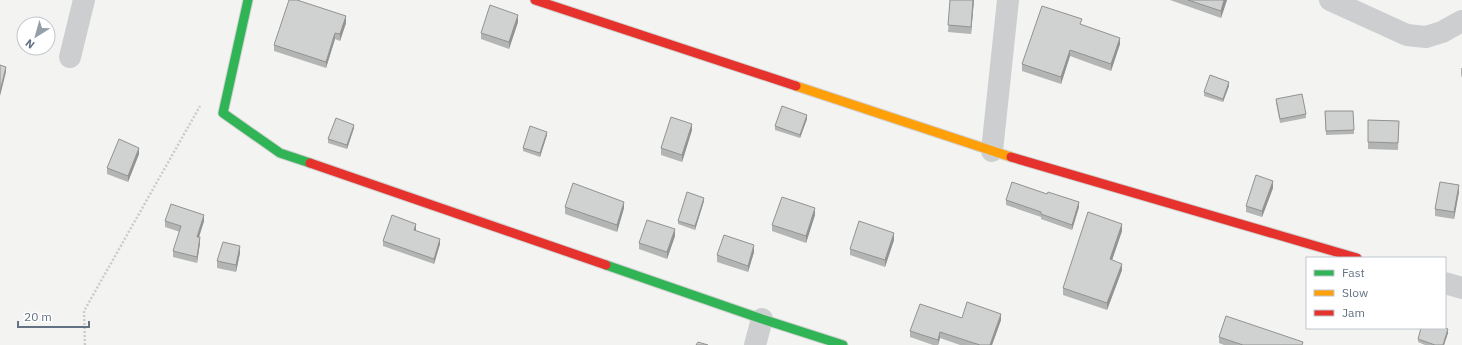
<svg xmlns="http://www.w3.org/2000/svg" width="1462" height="345" font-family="'IBM Plex Sans',sans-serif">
  <rect width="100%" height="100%" fill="#f3f4f1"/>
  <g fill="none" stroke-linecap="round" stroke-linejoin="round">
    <g stroke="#d1d2d2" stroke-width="11">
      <path id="fast" d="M248,0L223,113L280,153L310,163
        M606,265L762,319L843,345"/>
    </g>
    <g stroke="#d1d2d2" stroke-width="11">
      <path id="slow" d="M796,86L1011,157"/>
    </g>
    <g stroke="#d1d2d2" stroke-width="11">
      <path id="jam" d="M535,0L796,86
        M1011,157L1357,258
        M310,163L606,265"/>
    </g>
    <path stroke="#cbcbcc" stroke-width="2.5" stroke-dasharray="2 2" stroke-linecap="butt" d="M85,345L84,311L200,106"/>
    <path stroke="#cdcecf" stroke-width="22" d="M1330,0L1407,35L1426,37L1442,32L1462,21
      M70,57L84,0
      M992,151L1008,0
      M1445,283L1462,288
      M755,345L762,319"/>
    <use href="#fast" stroke="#30b455" stroke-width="9"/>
    <use href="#slow" stroke="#ff9f0a" stroke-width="9"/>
    <use href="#jam" stroke="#e5322d" stroke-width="9"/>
  </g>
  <path fill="#b3b4b4" d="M950,0H974L971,34L948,32Z
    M1170,0H1227L1221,18Z
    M518,22L509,49L481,39V33Z
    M346,23L340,41L335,39L326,68L274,51V45Z
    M1082,25L1120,44L1111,71L1070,56L1061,84L1022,71V64Z
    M1461,68H1462V78L1461,75Z
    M1229,86L1223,102L1204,96V92Z
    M1276,99L1306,114V118L1280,123L1276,103Z
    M1325,111H1353L1354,134L1326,135Z
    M807,119L800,138L775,130V126Z
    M1368,120L1399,121L1398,150L1368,149Z
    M354,128L347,149L328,143V139Z
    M692,130L682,162L661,155V148Z
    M547,135L540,157L523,151V148Z
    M139,154L128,182L107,174V168Z
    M1273,188L1262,217L1246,212V206Z
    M1459,192L1454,219L1435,216V209Z
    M1006,200L1079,207L1072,230L1041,219V217L1006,205Z
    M704,201L695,230L678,224V221Z
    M565,207L624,208L617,232L565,214Z
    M815,215L806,243L772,231V225Z
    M165,221H204L199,237L200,243L197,263L173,257V251L180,232L165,227Z
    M416,229V231L440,244L434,264L383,246V241Z
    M1122,231L1112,260L1122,270L1107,310L1063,295V288Z
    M675,236L667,259L639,249V243Z
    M894,240L885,267L850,255V249Z
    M754,252L748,272L717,262V255Z
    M240,253L236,272L217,268V261Z
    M1001,320L992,345H960L940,338L938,345H933L910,337V331Z
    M1448,333L1444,345H1425L1418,342V339Z
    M1219,337L1303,345H1224L1219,343Z"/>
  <path fill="#929292" d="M973,0H974L971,34V27Z
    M1224,0H1227L1221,18V11Z
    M518,15V22L509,49V42Z
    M346,16V23L340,41V34Z
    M335,33V39L326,68V62Z
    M1120,38V44L1111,71V64Z
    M1070,50V56L1061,84V77Z
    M6,67V72L0,96V91Z
    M1229,82V86L1223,102V99Z
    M807,115V119L800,138V135Z
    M692,124V130L682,162V155Z
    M354,125V128L347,149V145Z
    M547,132V135L540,157V153Z
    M139,148V154L128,182V176Z
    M1273,181V188L1262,217V211Z
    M1459,185V192L1454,219V212Z
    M704,198V201L695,230V226Z
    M624,202V208L617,232V225Z
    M1079,202V207L1072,230V225Z
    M815,208V215L806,243V236Z
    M204,215V221L197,243V237Z
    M416,224V229L414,236V230Z
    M1122,224V231L1110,266V259Z
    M675,229V236L667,259V252Z
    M894,233V240L885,267V260Z
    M200,237V243L197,263V257Z
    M440,239V244L434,264V259Z
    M754,245V252L748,272V266Z
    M240,246V253L236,272V265Z
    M1122,264V270L1107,310V303Z
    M1001,314V320L992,345H990Z
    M1448,329V333L1444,345H1443Z
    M940,332V338L938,345V340Z"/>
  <path fill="#d0d1d1" stroke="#929292" d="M289,0H297L346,16L340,34L335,33L326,62L274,45Z
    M950,0H973L971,27L948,25Z
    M1188,0H1224L1221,11Z
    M490,5L518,15L509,42L481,33Z
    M1042,6L1082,19L1080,24L1120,38L1111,64L1070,50L1061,77L1022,64Z
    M0,65L6,67L0,91Z
    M1210,75L1229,82L1223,99L1204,92Z
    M1302,94L1306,114L1280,119L1276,99Z
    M782,106L807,115L800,135L775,126Z
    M1325,111H1353L1354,130L1326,131Z
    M671,117L692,124L682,155L661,148Z
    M336,118L354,125L347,145L328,139Z
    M1368,120L1399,121L1398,143L1368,142Z
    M530,126L547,132L540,153L523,148Z
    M119,139L139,148L128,176L107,168Z
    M1256,175L1273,181L1262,211L1246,206Z
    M1012,182L1047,194L1048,192L1079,202L1072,225L1041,214V212L1006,200Z
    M1440,182L1459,185L1454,212L1435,209Z
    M573,183L624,202L617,225L565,207Z
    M687,192L704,198L695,226L678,221Z
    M782,197L815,208L806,236L772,225Z
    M171,204L204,215L197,237H200L197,257L173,251L181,226L165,221Z
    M1088,212L1122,224L1110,259L1122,264L1107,303L1063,288Z
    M392,215L416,224L414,230L440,239L434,259L383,241Z
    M647,220L675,229L667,252L639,243Z
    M859,221L894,233L885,260L850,249Z
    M724,235L754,245L748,266L717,255Z
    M223,242L240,246L236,265L217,261Z
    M967,302L1001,314L990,345H980L940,332L938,340L910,331L920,304L962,318Z
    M1226,316L1303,342L1302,345H1243L1219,337Z
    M1421,328H1445L1448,329L1443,345H1435L1418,339Z
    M698,342L708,345H696Z"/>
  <rect x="1306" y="257" width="140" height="72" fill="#ffffff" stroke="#c0c6cd"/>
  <rect x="1314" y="270" width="20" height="6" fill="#30b455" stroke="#c0c6cd"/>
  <text x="1342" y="277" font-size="12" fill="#627183">Fast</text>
  <rect x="1314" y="290" width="20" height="6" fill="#ff9f0a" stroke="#c0c6cd"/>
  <text x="1342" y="297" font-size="12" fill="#627183">Slow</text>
  <rect x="1314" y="310" width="20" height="6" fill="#e5322d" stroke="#c0c6cd"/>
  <text x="1342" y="317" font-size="12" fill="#627183">Jam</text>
  <g transform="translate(36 36) rotate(217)"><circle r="19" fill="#ffffff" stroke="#c0c6cd"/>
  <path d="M0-3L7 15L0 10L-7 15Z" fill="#959faa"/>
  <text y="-6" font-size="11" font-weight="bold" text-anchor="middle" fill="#627183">N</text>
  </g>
  <path d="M18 321v6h71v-6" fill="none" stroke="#627183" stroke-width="2"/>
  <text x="24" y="321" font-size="12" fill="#627183" stroke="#ffffff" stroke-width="3" paint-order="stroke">20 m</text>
</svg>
